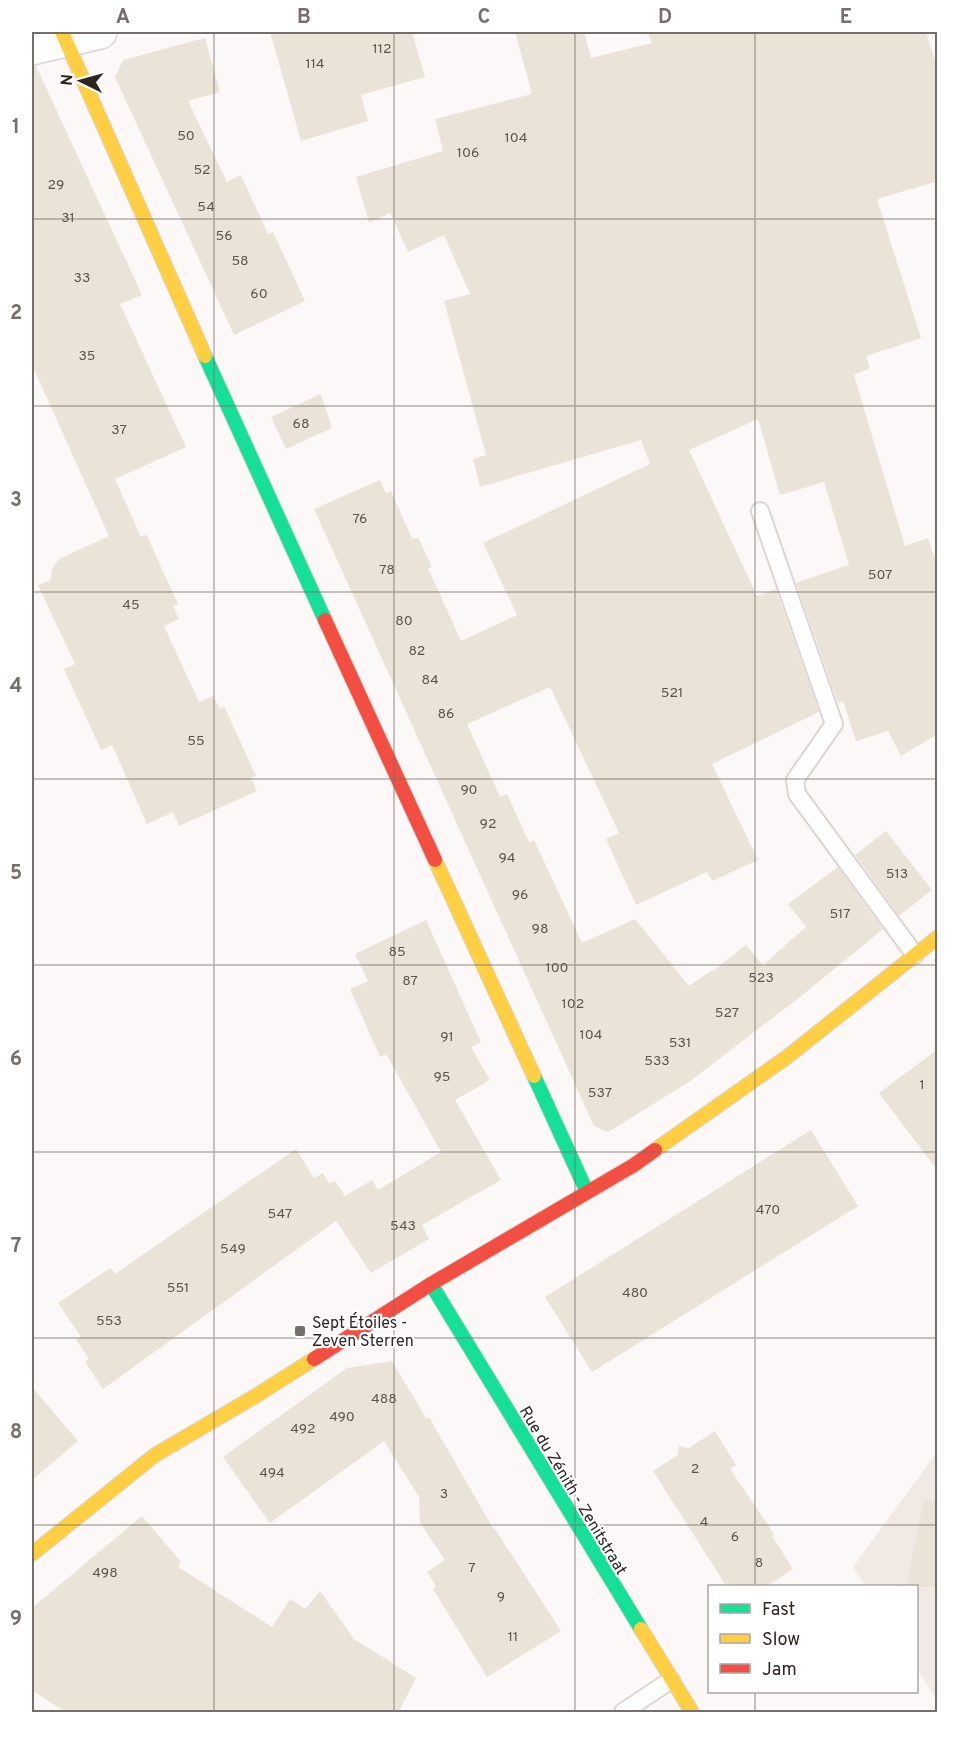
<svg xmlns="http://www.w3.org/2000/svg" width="969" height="1744" font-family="Overpass,sans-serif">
  <rect width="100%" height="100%" fill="#fbf8f7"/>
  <path fill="#f2e9e5" d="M937,1452V1701L917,1668L916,1586H865L853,1567Z"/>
  <path fill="#ebe3d7" d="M270,32H412L425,77L361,95L368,121L301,141Z
    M515,32H584L591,58L652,43L648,32H926L938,70V181L877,199L921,338L866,356L870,368L854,375L905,546L928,538L938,568V734L901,756L888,731L856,741L843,701L838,703L796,583L849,565L824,482L780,495L758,419L689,450L757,596L776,589L819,712L712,764L758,860L712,881L707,872L636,905L606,839L619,833L550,687L467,724L500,797L507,794L529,842L534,840L582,943L635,919L689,986L712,970L713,971L746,945L763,965L806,927L788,904L838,867L883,929L800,997L689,1082L608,1132L594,1126L314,509L380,480L386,493L391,491L412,539L418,537L432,567L428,568L461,641L517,615L483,543L650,464L641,440L480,487L473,459L486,455L444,301L470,294L444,235L408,252L390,213L369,223L356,177L443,151L435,119L532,94Z
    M205,38L220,92L188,101L227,182L241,175L268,234L273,232L305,301L234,335L115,77L123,60Z
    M32,66H36L142,295L120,304L186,447L115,479L141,537L146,534L178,604L173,606L179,619L164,626L199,702L213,696L220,709L224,706L256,776L251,778L257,791L179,826L173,812L147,824L112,745L101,750L64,669L75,664L38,585L51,580L52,569L59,559L109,536L32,365Z
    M321,394L332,428L286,449L271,417Z
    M886,831L932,890L899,916L855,855Z
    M426,920L481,1042L471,1047L490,1080L455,1100L501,1180L422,1225L429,1239L371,1273L336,1221L103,1389L85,1362L89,1359L76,1340L81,1337L58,1303L110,1268L115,1274L296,1149L314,1178L323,1173L329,1183L335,1181L345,1196L372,1180L378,1190L441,1152L386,1054L380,1057L350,989L368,981L355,954Z
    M938,1049V1171L879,1093Z
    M811,1130L858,1206L592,1372L545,1297Z
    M392,1361L426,1418L429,1417L494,1530L495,1529L561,1631L487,1677L433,1589L436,1586L427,1572L445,1560L420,1523L419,1497L384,1441L270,1523L223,1457L347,1368Z
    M32,1387L78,1441L32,1480Z
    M715,1431L736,1465L730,1469L774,1534L772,1536L793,1569L766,1587H727L653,1471L678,1455L679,1446L689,1448Z
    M924,1500L938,1502V1587H906Z
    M142,1516L181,1562L178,1567L272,1627L290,1599L305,1609L320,1591L354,1639L416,1678L398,1713H67L32,1690V1608Z"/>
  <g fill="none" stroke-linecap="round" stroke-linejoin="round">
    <g stroke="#dcd5d2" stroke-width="20">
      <path id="lane" d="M760,511L834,724L795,780L797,794L915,955
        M623,1712L671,1680"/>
    </g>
    <g stroke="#dcd5d2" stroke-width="36">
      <path id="street" d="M32,48L100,32"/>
    </g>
    <g stroke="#dcd5d2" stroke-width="16">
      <path id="fast" d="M205,356L325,620
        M534,1076L587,1192
        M431,1284L641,1629"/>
    </g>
    <g stroke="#dcd5d2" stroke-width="16">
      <path id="slow" d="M62,32L205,356
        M435,860L534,1076
        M655,1150L787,1057L938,937
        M32,1554L155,1455L254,1397L314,1359
        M641,1629L692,1712"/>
    </g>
    <g stroke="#dcd5d2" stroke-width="16">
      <path id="jam" d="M325,620L435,860
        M314,1359L431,1284L634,1165L655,1150"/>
    </g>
    <use href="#lane" stroke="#fefefe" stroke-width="16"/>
    <use href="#street" stroke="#fefefe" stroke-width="33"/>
    <use href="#fast" stroke="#16e098" stroke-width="14"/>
    <use href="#slow" stroke="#ffcf43" stroke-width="14"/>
    <use href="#jam" stroke="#f24e42" stroke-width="14"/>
  </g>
  <path fill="none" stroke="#766e6b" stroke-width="1.5" stroke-opacity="0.55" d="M214,32V1712M394,32V1712M575,32V1712M755,32V1586M32,219H938M32,406H938M32,592H938M32,779H938M32,965H938M32,1152H938M32,1338H938M32,1525H938M755,1692V1712"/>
  <rect fill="#766e6b" stroke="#fff" stroke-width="2" x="294" y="1325" width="12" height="12" rx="3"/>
  <g text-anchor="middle" stroke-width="4.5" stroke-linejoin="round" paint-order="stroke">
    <g font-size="14" fill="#5e544e">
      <text x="382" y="53">112</text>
      <text x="315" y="68">114</text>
      <text x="186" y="140">50</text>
      <text x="516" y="142">104</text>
      <text x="468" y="157">106</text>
      <text x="202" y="174">52</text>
      <text x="56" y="189">29</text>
      <text x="206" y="211">54</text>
      <text x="68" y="222">31</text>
      <text x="224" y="240">56</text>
      <text x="240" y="265">58</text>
      <text x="82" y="282">33</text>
      <text x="259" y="298">60</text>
      <text x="87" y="360">35</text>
      <text x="301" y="428">68</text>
      <text x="119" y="434">37</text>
      <text x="360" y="523">76</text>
      <text x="387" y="574">78</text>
      <text x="880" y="579">507</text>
      <text x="131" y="609">45</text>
      <text x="404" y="625">80</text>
      <text x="417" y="655">82</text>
      <text x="430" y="684">84</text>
      <text x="672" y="697">521</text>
      <text x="446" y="718">86</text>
      <text x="196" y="745">55</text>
      <text x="469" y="794">90</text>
      <text x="488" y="828">92</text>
      <text x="507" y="862">94</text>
      <text x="897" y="878">513</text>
      <text x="520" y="899">96</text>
      <text x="840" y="918">517</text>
      <text x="540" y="933">98</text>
      <text x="397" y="956">85</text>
      <text x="557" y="972">100</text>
      <text x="761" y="982">523</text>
      <text x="410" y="985">87</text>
      <text x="573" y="1008">102</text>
      <text x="727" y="1017">527</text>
      <text x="591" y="1039">104</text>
      <text x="447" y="1041">91</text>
      <text x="680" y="1047">531</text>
      <text x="657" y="1065">533</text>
      <text x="442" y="1081">95</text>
      <text x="922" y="1089">1</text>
      <text x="600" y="1097">537</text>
      <text x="768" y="1214">470</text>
      <text x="280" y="1218">547</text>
      <text x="403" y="1230">543</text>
      <text x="233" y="1253">549</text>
      <text x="178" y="1292">551</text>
      <text x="635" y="1297">480</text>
      <text x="109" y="1325">553</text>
      <text x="384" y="1403">488</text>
      <text x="342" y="1421">490</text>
      <text x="303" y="1433">492</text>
      <text x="695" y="1473">2</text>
      <text x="272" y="1477">494</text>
      <text x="444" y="1498">3</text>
      <text x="704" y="1526">4</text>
      <text x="735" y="1541">6</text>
      <text x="759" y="1567">8</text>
      <text x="472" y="1572">7</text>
      <text x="105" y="1577">498</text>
      <text x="501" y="1601">9</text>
      <text x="513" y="1641">11</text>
    </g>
    <g font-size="16" fill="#2f2420" stroke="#fff" text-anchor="start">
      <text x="312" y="1328">Sept Étoiles -<tspan x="312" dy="18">Zeven Sterren</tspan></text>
    </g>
    <g font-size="16" fill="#2f2420" stroke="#fff">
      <text transform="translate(574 1490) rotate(59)" y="6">Rue du Zénith - Zenitstraat</text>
    </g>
  </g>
  <rect width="969" height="1744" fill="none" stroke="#ffffff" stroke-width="66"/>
  <rect x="708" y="1585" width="210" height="108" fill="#ffffff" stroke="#aca7a6" stroke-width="1.5"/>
  <rect x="720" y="1604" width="30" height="9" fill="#16e098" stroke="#aca7a6" stroke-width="1.5"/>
  <text x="762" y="1615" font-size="18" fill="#2f2420">Fast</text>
  <rect x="720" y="1634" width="30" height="9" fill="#ffcf43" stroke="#aca7a6" stroke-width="1.5"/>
  <text x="762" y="1645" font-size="18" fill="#2f2420">Slow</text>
  <rect x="720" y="1664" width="30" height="9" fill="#f24e42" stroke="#aca7a6" stroke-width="1.5"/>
  <text x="762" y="1675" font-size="18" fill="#2f2420">Jam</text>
  <g transform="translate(81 81) rotate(275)" stroke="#ffffff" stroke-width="4.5" paint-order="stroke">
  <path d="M0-4.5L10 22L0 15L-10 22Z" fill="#2f2420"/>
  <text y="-9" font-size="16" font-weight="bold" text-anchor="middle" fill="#2f2420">N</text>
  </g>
  <rect x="33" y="33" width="903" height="1678" fill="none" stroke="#766e6b" stroke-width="2"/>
  <g font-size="20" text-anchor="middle" font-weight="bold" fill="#766e6b">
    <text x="123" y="23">A</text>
    <text x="304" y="23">B</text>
    <text x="484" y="23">C</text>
    <text x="665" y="23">D</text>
    <text x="846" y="23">E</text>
    <text x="16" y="133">1</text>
    <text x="16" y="319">2</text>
    <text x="16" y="506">3</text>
    <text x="16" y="692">4</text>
    <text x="16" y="879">5</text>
    <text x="16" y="1065">6</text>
    <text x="16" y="1252">7</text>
    <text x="16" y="1438">8</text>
    <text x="16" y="1625">9</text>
  </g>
</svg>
